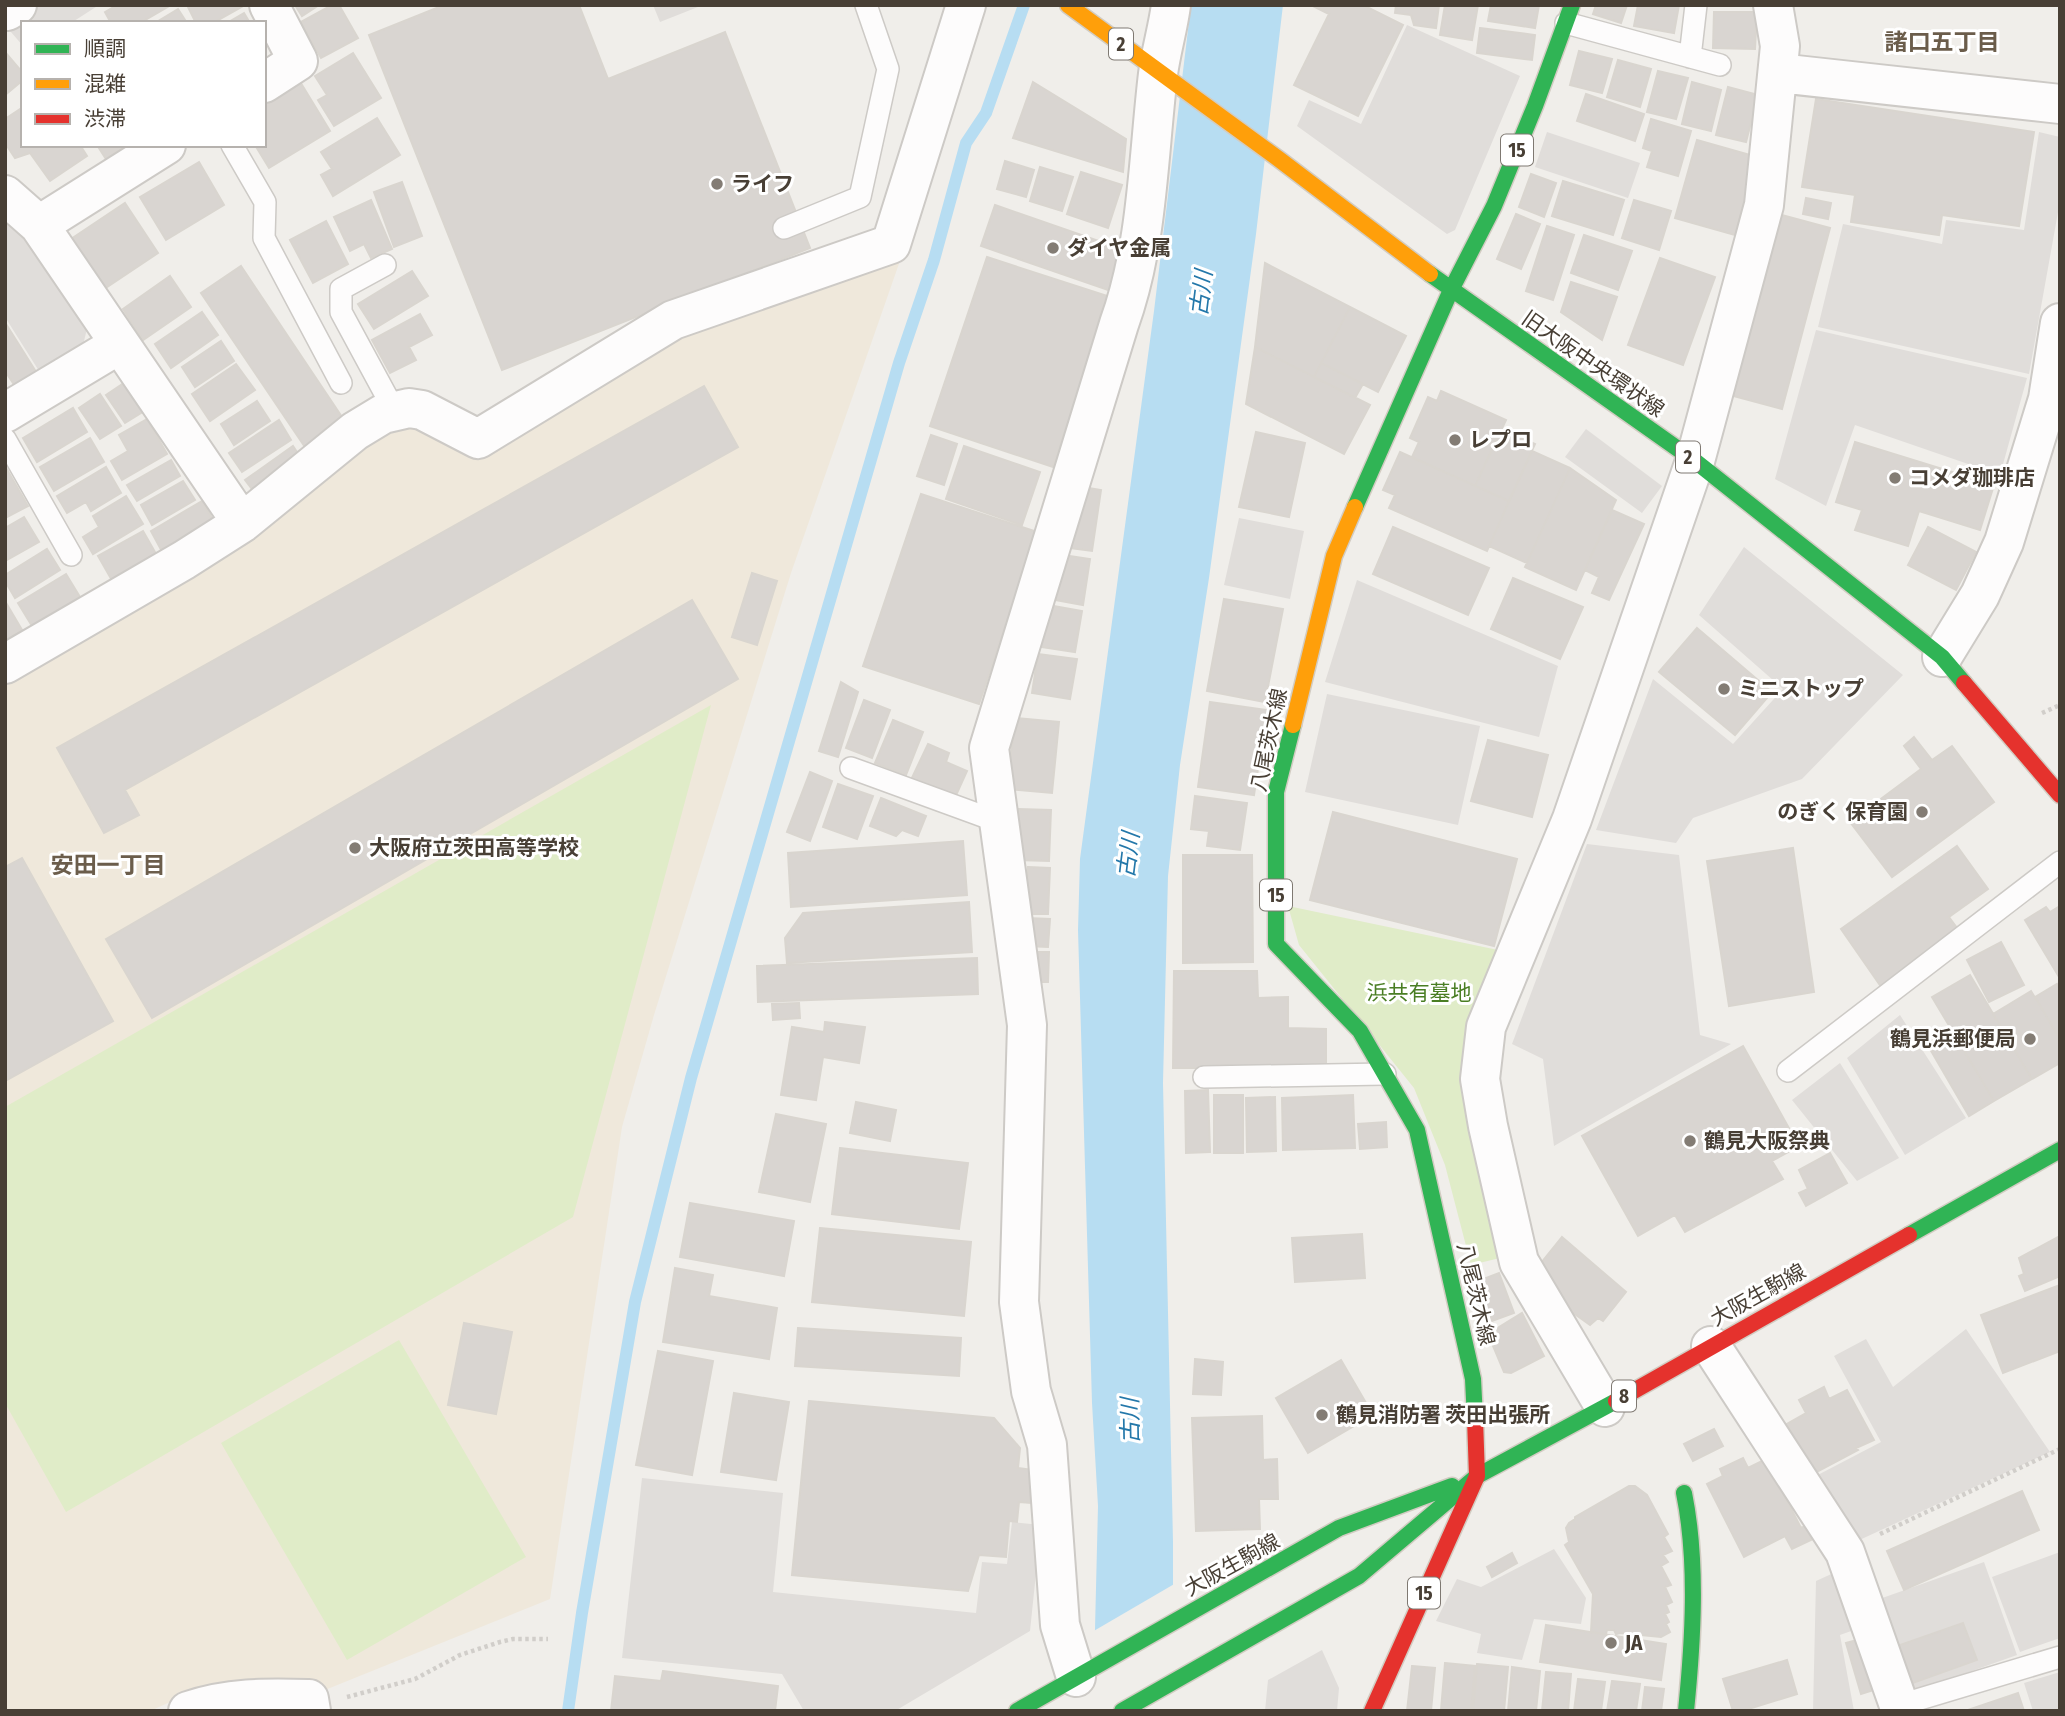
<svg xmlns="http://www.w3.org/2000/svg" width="2065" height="1716" font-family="'Fira Sans Condensed','Noto Sans JP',sans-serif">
  <rect width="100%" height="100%" fill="#f0eeea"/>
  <path fill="#efe8db" d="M902,255L791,573L654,1015L622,1127L550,1599L320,1692L188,1694L150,1711H5V682L370,439L412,423L477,455L679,333Z"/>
  <path fill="#e0ecc8" d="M711,705L573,1217L66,1512L5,1403V1107Z
    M1288,906L1498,950L1500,1258L1471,1265L1445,1165L1414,1088L1299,945Z
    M399,1340L526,1557L347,1660L221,1443Z"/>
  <path fill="#e0ddda" d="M5,5H99L71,23H23V46L5,25Z
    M653,5H703L660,22Z
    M1407,25L1520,76L1455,230L1447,234L1297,126L1309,100L1361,124Z
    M1547,132L1640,163L1628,198L1535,167Z
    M2039,132L2060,137V201L2029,374L1818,327L1843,224L1942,244L1946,220L2024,230Z
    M5,210L87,329L83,345L39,371L5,317Z
    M1816,330L2027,378L2000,475L1855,425L1826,506L1775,479Z
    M1586,429L1662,486L1642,513L1565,457Z
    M1239,518L1304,531L1290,599L1224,585Z
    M1744,547L1903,675L1802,779L1693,818L1676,843L1596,830L1653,679L1733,744L1783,689L1699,615Z
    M1357,580L1558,666L1539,737L1325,682Z
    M1327,694L1480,726L1458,825L1305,792Z
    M1587,844L1679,855L1700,1035L1731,1044L1554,1146L1543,1059L1512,1044Z
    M1900,1015L1966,1118L1905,1155L1847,1058Z
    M1840,1063L1899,1158L1857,1181L1792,1100Z
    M1966,1329L2050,1452L1853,1543L1812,1478L1881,1442L1834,1356L1866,1339L1893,1387Z
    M642,1478L783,1493L773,1592L976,1613L982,1562L1007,1564L1012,1522L1041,1525L1030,1631L895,1711H804L782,1674L622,1658Z
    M1554,1549L1586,1598L1581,1624L1534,1619L1522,1660L1477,1653L1481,1634L1436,1621L1457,1579L1481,1587Z
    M2060,1552V1638L2020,1652L1992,1577Z
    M1984,1562L2017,1655L1904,1695L1871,1602Z
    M1838,1571L1865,1626L1840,1635L1854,1711H1813L1816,1581Z
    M1322,1650L1339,1688L1337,1711H1265L1268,1680Z
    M2060,1672V1711H2033L2024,1683Z"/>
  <path fill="#b7ddf2" d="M1191,5H1283L1256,234L1209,578L1180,765L1168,876L1163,1083L1173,1542V1711H1093L1098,1506L1092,1403L1078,930L1080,859L1154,311Z"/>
  <path fill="#f0eeea" d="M1176,1583L1177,1711H1090L1092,1632Z"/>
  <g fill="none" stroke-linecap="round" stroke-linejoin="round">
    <path stroke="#b7ddf2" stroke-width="12" d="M568,1711L582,1613L635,1302L691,1078L899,363L934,260L966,143L986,113L1024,5"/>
  </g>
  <path fill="#d9d5d1" stroke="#d9d5cf" stroke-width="2" d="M117,5H171L140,23H111L105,12Z
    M187,5H245L213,23H196Z
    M295,5H319L302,16Z
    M332,5H339L358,38L321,58L301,22Z
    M444,5H579L608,79L725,32L810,248L502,370L369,35Z
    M1311,5H1363L1403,25L1358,116L1294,85L1329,14Z
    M1396,5H1439L1436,28L1414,25L1411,15L1395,13Z
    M1445,5H1478L1472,40L1440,35Z
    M1491,5H1539L1535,28L1488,21Z
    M1596,5H1627L1621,23L1593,14Z
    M1638,5H1679L1674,33L1634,26Z
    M178,9L187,23H155Z
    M1714,12H1757L1755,49L1713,48Z
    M244,13L250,23H227Z
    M1480,28L1535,35L1532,60L1477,53Z
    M1579,51L1612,59L1602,93L1570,85Z
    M5,52L23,73V80L5,95Z
    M353,53L381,98L334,126L318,100L327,95L315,76Z
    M1618,60L1651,69L1640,107L1607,97Z
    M1658,71L1688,78L1676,119L1647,112Z
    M299,80L330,131L269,168L255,145H264V101Z
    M1033,82L1126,139L1123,172L1013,138Z
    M1692,82L1721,90L1711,131L1682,124Z
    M1728,87L1758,95L1746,142L1716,135Z
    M1586,94L1644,114L1635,141L1577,121Z
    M1816,99L2034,132L2019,226L1942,215L1939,235L1851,222L1855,195L1802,187Z
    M23,107V145H80L87,156L50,181L30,153L15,158L5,143V119Z
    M377,118L400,155L333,196L321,175L332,169L321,152Z
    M1651,119L1691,131L1678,176L1647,167L1652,151L1643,148Z
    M1697,140L1757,157L1735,235L1675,218Z
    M97,145H127L106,159Z
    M1005,161L1034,170L1026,197L997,189Z
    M199,162L224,205L166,240L140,197Z
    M1040,167L1073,177L1062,211L1030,201Z
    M1081,172L1122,185L1108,228L1067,214Z
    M1531,174L1556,183L1544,217L1519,207Z
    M1563,181L1624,200L1613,235L1552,216Z
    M402,182L422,236L394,247L374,192Z
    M1806,198L1831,203L1828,219L1803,214Z
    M371,200L392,249L371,258L364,244L350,251L334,217Z
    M1634,200L1671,211L1659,250L1622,238Z
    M125,203L158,253L104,289L71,239Z
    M995,205L1125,250L1111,291L981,246Z
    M1516,214L1540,224L1521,269L1497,259Z
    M1778,214L1830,228L1782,409L1730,395Z
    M326,221L348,264L313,283L290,240Z
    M1547,226L1574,235L1553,300L1526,291Z
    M1584,235L1632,251L1618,290L1571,273Z
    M987,257L1110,297L1053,467L930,426Z
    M1660,258L1715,277L1683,365L1628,345Z
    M1265,263L1350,307L1314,377L1255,347Z
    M241,266L344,420L305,447L201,293Z
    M412,271L428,296L374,329L358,304Z
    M170,276L191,307L143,340L123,309Z
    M1571,282L1617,297L1602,340L1561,312Z
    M1350,307L1406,336L1378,392L1321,363Z
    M202,312L218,335L171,368L155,344Z
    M420,314L432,335L409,347L416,360L390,373L372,340Z
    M6,324L38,375L17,389L5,371Z
    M221,341L234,361L195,387L182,367Z
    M1255,347L1370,405L1344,454L1246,404Z
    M1321,363L1363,384L1355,398L1314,377Z
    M236,364L255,390L210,421L192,394Z
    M127,381L146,410L125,423L106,395Z
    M704,386L738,447L125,790L139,815L104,833L57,748Z
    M1441,391L1506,420L1475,486L1412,457L1419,442L1410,438L1428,397L1437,401Z
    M100,394L121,426L100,439L79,408Z
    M257,401L270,421L234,445L221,424Z
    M73,408L87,432L37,462L23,438Z
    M147,419L167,454L122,480L111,461L128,451L119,435Z
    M279,420L291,440L242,472L229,453Z
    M1501,429L1535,444L1509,501L1475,486Z
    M1256,432L1305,443L1289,517L1239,507Z
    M931,435L957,444L944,485L917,476Z
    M90,438L104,462L54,491L40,467Z
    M1855,442L1994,485L1980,530L1919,511L1908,546L1855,530L1862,510L1836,502Z
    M293,446L305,464L258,497L245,480Z
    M964,446L1040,472L1022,525L946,499Z
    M1532,451L1570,468L1527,563L1489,546Z
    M1400,452L1509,501L1487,551L1389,508L1395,495L1383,490Z
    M171,460L180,476L137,501L127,485Z
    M5,466L28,506L5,518Z
    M106,467L121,493L91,511L86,502L67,513L57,496Z
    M1570,468L1616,500L1576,590L1525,567Z
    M183,481L195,500L152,525L141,505Z
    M1077,486L1101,490L1092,551L1069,548Z
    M921,494L1037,532L979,704L863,666Z
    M126,496L143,524L93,554L83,537L99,527L93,516Z
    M202,501L216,525L164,555L151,531Z
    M1612,510L1644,524L1609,600L1592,593L1599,577L1585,570Z
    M24,517L39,542L5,561V528Z
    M1393,527L1489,568L1468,615L1373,574Z
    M1928,527L1976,552L1956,590L1908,565Z
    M143,531L159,559L114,584L98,556Z
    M47,549L60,570L15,598L5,581V575Z
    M1063,555L1090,559L1083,605L1055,600Z
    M752,573L777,581L757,645L732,637Z
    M66,574L83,602L35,631L18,603Z
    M1513,578L1583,607L1560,659L1491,629Z
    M1224,599L1283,609L1265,702L1207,691Z
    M692,600L738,679L152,1018L106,939Z
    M5,601L22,630L5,640Z
    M1048,605L1082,611L1075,652L1041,647Z
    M1697,628L1772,692L1735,735L1659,672Z
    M1038,654L1077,659L1070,699L1032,693Z
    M841,682L858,692L838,757L819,751Z
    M864,700L890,710L872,758L846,748Z
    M1210,702L1267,710L1254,795L1198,787Z
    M1015,718L1059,722L1052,793L1007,789Z
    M893,720L923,732L906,775L875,763Z
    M1914,737L1932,760L1952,746L1994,802L1892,877L1850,822L1921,769L1904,746Z
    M1488,740L1548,755L1532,817L1471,801Z
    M928,744L949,753L946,762L967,771L953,802L910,782Z
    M810,772L832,781L810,841L787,832Z
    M838,784L873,796L857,839L823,827Z
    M1195,796L1247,803L1240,850L1207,846L1209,831L1191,829Z
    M881,798L926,816L918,836L902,830L896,836L870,826Z
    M1018,809L1051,810L1049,861L1016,860Z
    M1333,812L1517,859L1494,946L1310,900Z
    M963,841L967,895L791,907L788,853Z
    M1957,846L1988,889L1949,917L1960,932L1882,988L1841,929Z
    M1793,848L1814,992L1729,1006L1707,861Z
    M1183,855H1252L1253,962L1183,963Z
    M22,858L113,1021L5,1081V867Z
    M1028,867L1050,868L1048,914H1027Z
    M969,902L972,952L787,963L785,938L803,913Z
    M2060,906V976L2059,977L2025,920L2046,907L2050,912Z
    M1027,918L1050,919L1048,947L1026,946Z
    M2001,942L2024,985L1989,1002L1967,960Z
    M1030,952H1049L1048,982H1030Z
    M977,958L978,994L758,1002L757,966Z
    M1174,971H1257L1258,998L1288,997V1028L1326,1029V1068H1173Z
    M1970,975L2032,1079L1994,1101L1932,997Z
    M2057,984L2060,990V1039L2035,997Z
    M2031,991L2060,1039V1063L2032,1079L1993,1014Z
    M799,1003L800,1018L773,1020L772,1004Z
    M825,1022L865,1027L859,1063L823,1057L816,1100L781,1095L792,1027L824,1032Z
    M1952,1030L1994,1101L1969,1116L1927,1044Z
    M1743,1046L1799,1146L1772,1161L1783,1179L1685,1232L1675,1215L1638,1236L1582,1136Z
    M1208,1090L1210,1152L1186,1153L1185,1091Z
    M1214,1095H1243V1153H1214Z
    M1353,1095L1355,1148L1283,1150L1282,1098Z
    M1275,1097L1276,1151L1247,1152L1246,1098Z
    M856,1102L896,1110L890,1141L850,1133Z
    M776,1114L826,1124L810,1202L759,1192Z
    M1386,1122L1387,1147L1360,1149L1358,1124Z
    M840,1148L968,1163L959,1229L832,1214Z
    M1830,1153L1847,1183L1806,1206L1799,1193L1808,1189L1799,1170Z
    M690,1203L794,1221L784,1276L680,1257Z
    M820,1228L971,1242L964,1316L812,1302Z
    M1362,1234L1365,1278L1295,1282L1292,1238Z
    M2060,1236V1276L2025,1291L2019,1276L2024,1274L2019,1258Z
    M1562,1237L1626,1292L1603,1321L1598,1318L1590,1325L1572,1312L1537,1268Z
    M675,1268L713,1275L709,1296L777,1308L769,1359L663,1342Z
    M1499,1273L1514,1313L1492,1321L1478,1281Z
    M2060,1285V1351L2003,1373L1981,1315Z
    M1522,1313L1544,1356L1511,1373L1504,1372L1488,1334Z
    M464,1323L512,1332L496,1414L448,1405Z
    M798,1328L961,1338L959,1376L795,1366Z
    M658,1351L713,1361L692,1475L636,1465Z
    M1195,1359L1223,1362L1221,1395L1193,1394Z
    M1341,1360L1373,1415L1308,1453L1276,1398Z
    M1824,1387L1829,1399L1847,1390L1874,1440L1856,1448L1858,1450L1813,1474L1787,1424L1806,1413L1799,1400Z
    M734,1393L789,1402L776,1480L721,1472Z
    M809,1401L994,1418L1020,1448L1018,1468L1034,1470L1031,1503L1019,1502L1017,1522L1009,1521L1006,1557L979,1555L968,1591L792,1575Z
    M1262,1416L1263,1460L1277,1459L1278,1499H1259L1260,1529L1196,1531L1192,1418Z
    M1714,1429L1723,1446L1693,1461L1684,1444Z
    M1743,1458L1748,1468L1766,1459L1801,1528L1808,1525L1815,1538L1792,1549L1785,1536L1744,1557L1707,1484L1723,1476L1720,1469Z
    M1629,1486H1635L1647,1495L1668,1534L1664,1537L1672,1551L1663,1555L1668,1562L1661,1566L1671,1585L1665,1587L1672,1602L1666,1605L1669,1612L1665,1614L1669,1622L1666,1624L1670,1632L1661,1637L1620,1633L1616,1634L1614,1630H1607L1606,1634L1591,1632L1593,1594L1565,1545L1569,1542L1566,1528L1569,1523L1575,1519V1517Z
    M2022,1491L2039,1530L1904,1590L1887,1551Z
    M1512,1553L1517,1563L1492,1577L1487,1567Z
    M1963,1623L1977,1660L1910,1684L1897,1646Z
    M1546,1625L1666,1644L1661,1680L1540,1662Z
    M1872,1636L1886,1686L1861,1694L1846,1643Z
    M1787,1660L1797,1694L1742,1711H1733L1723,1679Z
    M1445,1663L1475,1666L1471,1711L1441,1710Z
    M1477,1664L1508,1667L1504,1711H1473Z
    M1412,1666L1435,1668L1431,1711H1407Z
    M1512,1667L1540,1671L1536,1711H1508Z
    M663,1671L778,1686L775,1711H611L615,1676L661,1681Z
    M1546,1672L1571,1674L1568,1711H1542Z
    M1578,1679L1605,1682L1601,1711H1574Z
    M1612,1681L1640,1684L1636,1711H1607Z
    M1645,1687L1664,1689L1661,1711H1642Z
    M2018,1693L2024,1711H1965Z"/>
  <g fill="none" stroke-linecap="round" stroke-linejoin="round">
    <g stroke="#cdcac6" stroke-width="24">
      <path id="lane" d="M1566,23L1720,65
        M1690,57L1696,5
        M232,145L265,202L264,238L341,383
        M784,228L860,197L888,69L866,5
        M385,265L341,289V312L394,410
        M5,439L71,555
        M851,768L999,822
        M1788,1071L2060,862
        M1204,1077L1385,1074
        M1900,1705L2060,1657"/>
    </g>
    <g stroke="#cdcac6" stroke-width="42">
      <path id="street" d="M7,11L17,5
        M1778,73L2060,104
        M264,83L298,61L269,5
        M5,195L39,225L242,523
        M39,225L166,145
        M5,413L120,344
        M1942,657L1980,595L2004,542L2048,399L2060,323
        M5,664L184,560L242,523L355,431L383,414L409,408L422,410L478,439L673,320L891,244L966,5
        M1711,1346L1845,1552L1901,1711
        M1605,1407L1519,1262L1488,1126L1480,1079L1486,1027L1572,819L1695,461L1764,205L1780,46L1773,5
        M1076,1677L1060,1625L1047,1445L1031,1391L1019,1302L1027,1025L989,748L1119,324C1148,244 1148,158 1158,74C1161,51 1168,28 1171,5
        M188,1711C229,1697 266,1698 309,1699L311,1711"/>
    </g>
    <g stroke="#d2ccc2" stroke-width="19">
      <path id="fast" d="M1430,274L1695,461L1942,657L1964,683
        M1355,507L1451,290L1494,206L1535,106L1572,5
        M1293,725L1276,792V944L1360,1031L1417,1130L1473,1379L1475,1419
        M1909,1235L2060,1150
        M1684,1493C1698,1562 1693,1641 1686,1711
        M1017,1711L1339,1528L1452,1486
        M1122,1711L1359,1576L1477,1476L1616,1401"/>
    </g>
    <g stroke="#d2ccc2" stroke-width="19">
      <path id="slow" d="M1068,5L1280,160L1430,274
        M1293,725L1334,556L1355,507"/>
    </g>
    <g stroke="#d2ccc2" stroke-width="19">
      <path id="jam" d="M1964,683L2060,795
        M1616,1401L1909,1235
        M1372,1711L1477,1476L1475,1419"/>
    </g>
    <path stroke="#d1ceca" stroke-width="4.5" stroke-dasharray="3.5 3.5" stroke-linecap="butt" d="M2042,713L2060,705
      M1880,1534L2060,1449
      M347,1697L415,1679L460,1655L500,1642L513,1639H548"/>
    <use href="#lane" stroke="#fdfcfc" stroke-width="21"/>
    <use href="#street" stroke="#fdfcfc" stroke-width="38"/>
    <use href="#fast" stroke="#30b455" stroke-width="16"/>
    <use href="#slow" stroke="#ff9f0a" stroke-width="16"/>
    <use href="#jam" stroke="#e5322d" stroke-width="16"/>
  </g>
  <g fill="#837c74" stroke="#fff" stroke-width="2.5">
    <circle cx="717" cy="184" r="7"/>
    <circle cx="1053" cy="248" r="7"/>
    <circle cx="1455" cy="440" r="7"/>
    <circle cx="1895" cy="478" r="7"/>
    <circle cx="1724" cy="689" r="7"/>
    <circle cx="1922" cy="812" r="7"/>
    <circle cx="355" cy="848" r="7"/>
    <circle cx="2030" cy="1039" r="7"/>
    <circle cx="1690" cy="1141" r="7"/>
    <circle cx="1322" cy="1415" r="7"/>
    <circle cx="1611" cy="1643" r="7"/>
  </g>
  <g text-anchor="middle" stroke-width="6" stroke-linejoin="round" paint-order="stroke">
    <g fill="#fff" stroke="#7f7972" stroke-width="2">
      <rect x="1109" y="28.5" width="24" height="31" rx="5"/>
      <rect x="1501" y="134.5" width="32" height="31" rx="5"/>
      <rect x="1676" y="441.5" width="24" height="31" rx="5"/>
      <rect x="1260" y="879.5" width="32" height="31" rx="5"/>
      <rect x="1612" y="1380.5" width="24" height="31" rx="5"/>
      <rect x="1408" y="1577.5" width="32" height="31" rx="5"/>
    </g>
    <g font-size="19" font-weight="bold" fill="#483f35">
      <text x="1121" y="51">2</text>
      <text x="1517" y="157">15</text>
      <text x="1688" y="464">2</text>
      <text x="1276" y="902">15</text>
      <text x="1624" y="1403">8</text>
      <text x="1424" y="1600">15</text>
    </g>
    <g font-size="21" font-weight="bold" fill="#483f35" stroke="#fff" text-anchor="start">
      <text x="731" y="191">ライフ</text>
      <text x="1067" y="255">ダイヤ金属</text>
      <text x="1469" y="447">レプロ</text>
      <text x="1909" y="485">コメダ珈琲店</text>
      <text x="1738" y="696">ミニストップ</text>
      <text x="1908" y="819" text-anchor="end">のぎく 保育園</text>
      <text x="369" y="855">大阪府立茨田高等学校</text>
      <text x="2016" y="1046" text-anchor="end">鶴見浜郵便局</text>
      <text x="1704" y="1148">鶴見大阪祭典</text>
      <text x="1336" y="1422">鶴見消防署 茨田出張所</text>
      <text x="1625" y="1650">JA</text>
    </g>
    <g font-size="21" fill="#483f35" stroke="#fff">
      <text transform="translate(1593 364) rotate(35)" y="7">旧大阪中央環状線</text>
      <text transform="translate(1269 740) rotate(-78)" y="7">八尾茨木線</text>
      <text transform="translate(1476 1294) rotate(77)" y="7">八尾茨木線</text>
      <text transform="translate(1758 1295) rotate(-29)" y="7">大阪生駒線</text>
      <text transform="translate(1232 1565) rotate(-29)" y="7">大阪生駒線</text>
    </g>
    <g font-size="21" fill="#4a7e24" stroke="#fff">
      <text x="1419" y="1000">浜共有墓地</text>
    </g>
    <g font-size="23" font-weight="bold" fill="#6b5d4b" stroke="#fff">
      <text x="1942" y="50">諸口五丁目</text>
      <text x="108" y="873">安田一丁目</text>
    </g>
    <g font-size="23" font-style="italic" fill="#2478aa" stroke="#fff">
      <text transform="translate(1201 293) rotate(-83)" y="8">古川</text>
      <text transform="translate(1128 855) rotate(-83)" y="8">古川</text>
      <text transform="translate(1130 1421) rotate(-91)" y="8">古川</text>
    </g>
  </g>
  <rect width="2065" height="1716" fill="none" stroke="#483f35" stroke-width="14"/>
  <rect x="21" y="21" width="245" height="126" fill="#ffffff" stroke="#b6b2ae" stroke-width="2"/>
  <rect x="35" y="44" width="35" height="10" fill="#30b455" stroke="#b6b2ae" stroke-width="2"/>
  <text x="84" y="56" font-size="21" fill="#483f35">順調</text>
  <rect x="35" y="79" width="35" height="10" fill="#ff9f0a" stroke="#b6b2ae" stroke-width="2"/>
  <text x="84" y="91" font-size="21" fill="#483f35">混雑</text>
  <rect x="35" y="114" width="35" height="10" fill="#e5322d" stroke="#b6b2ae" stroke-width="2"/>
  <text x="84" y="126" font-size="21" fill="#483f35">渋滞</text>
</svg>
